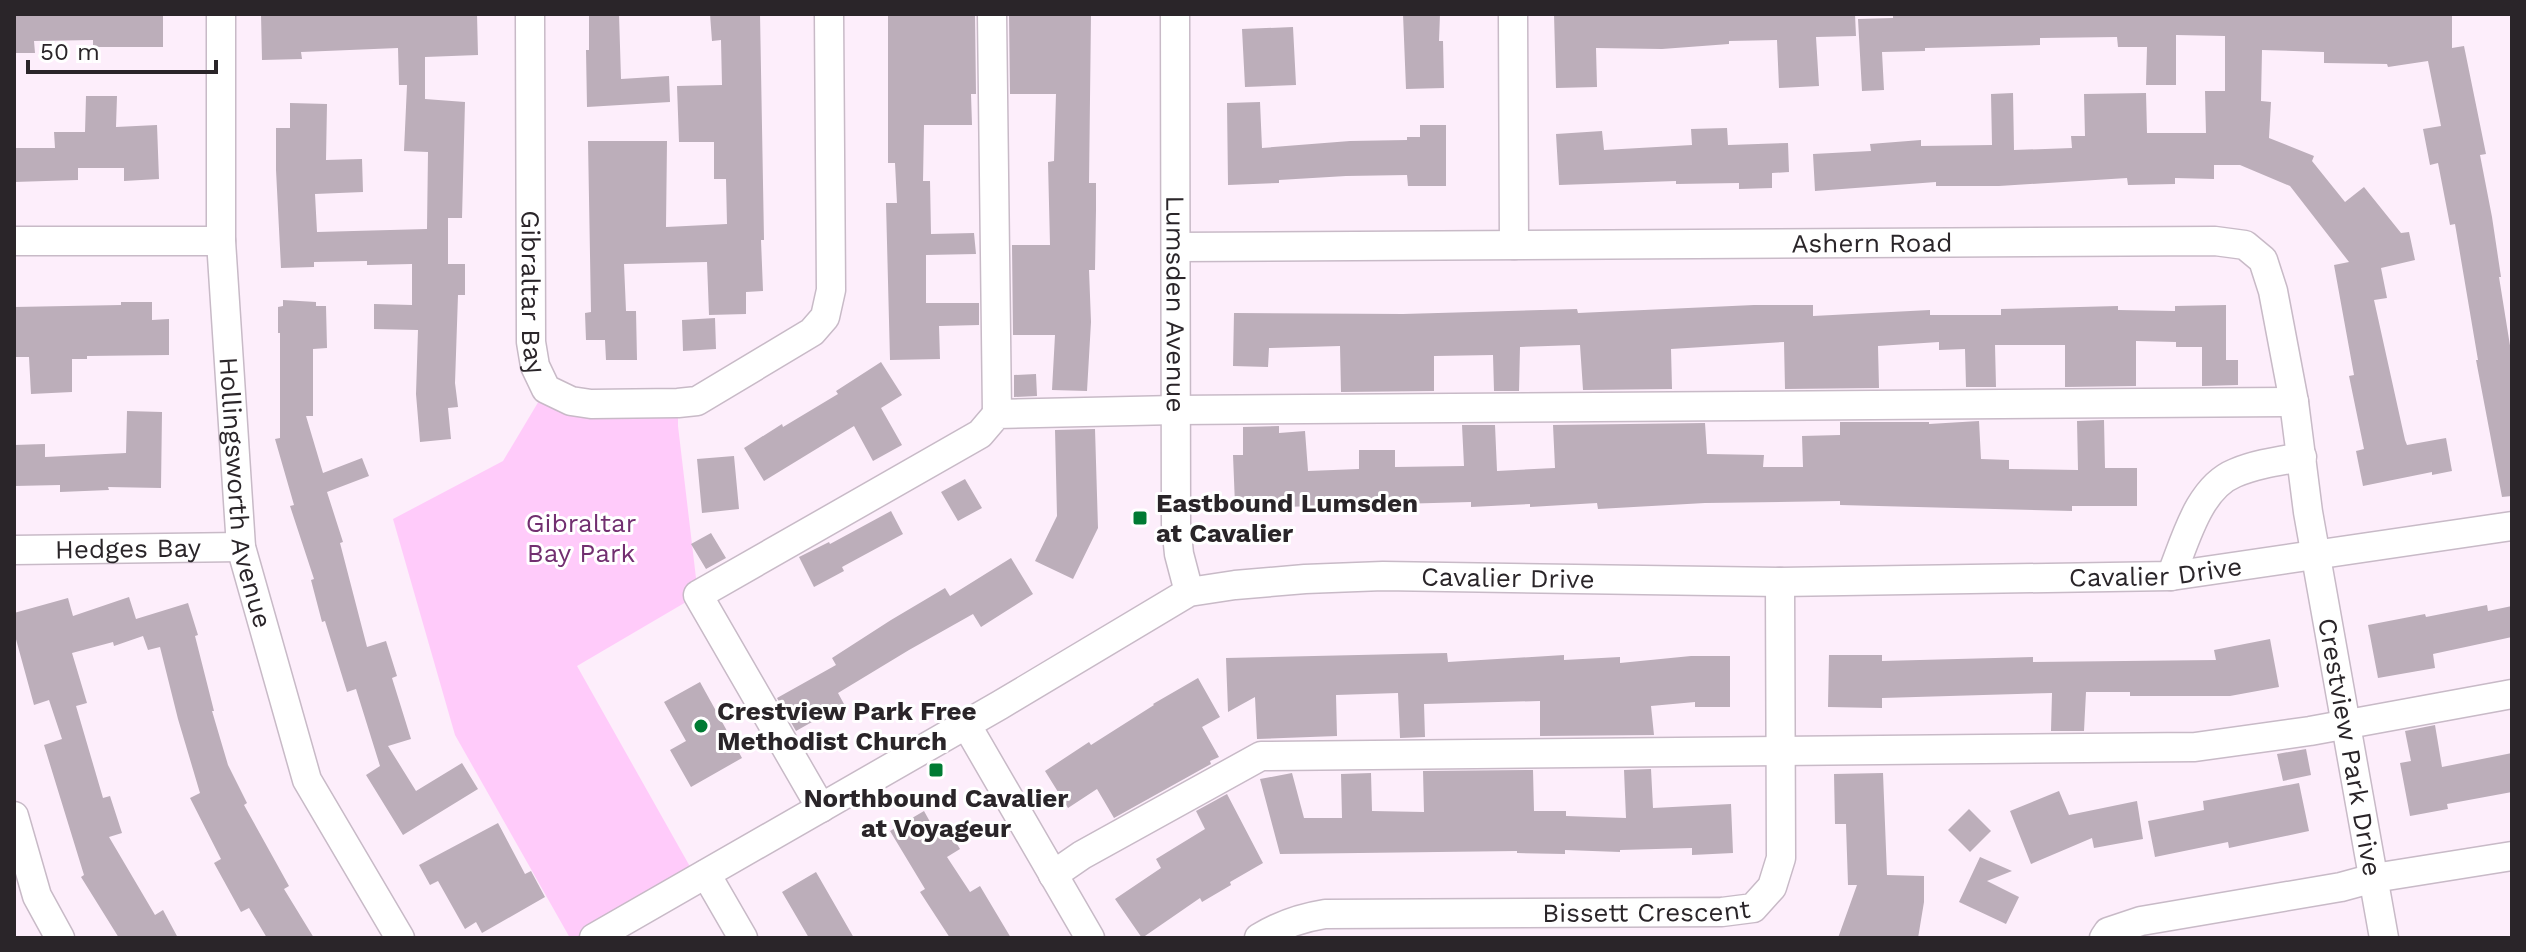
<svg xmlns="http://www.w3.org/2000/svg" width="2526" height="952" font-family="'Work Sans',sans-serif">
  <rect width="100%" height="100%" fill="#fdeefb"/>
  <path fill="#ffcbfa" d="M546,389L678,403V426L698,595L577,666L697,879L594,938H570L455,735L393,519L503,461Z"/>
  <path fill="#bcaeba" d="M14,14H163V47H93V40L34,41L35,53H14Z
    M261,14H477L478,55L425,57V99L465,102L462,218H448V264H465V295H458L455,383L458,407L448,408L451,439L420,442L416,394L418,330L374,329V304L412,305V264L367,265V261L314,262V267L281,268L276,170V128H290V103L327,104L326,160L362,159L363,192L315,194L317,232L427,229L428,152L404,151L407,85H399L398,48L301,52L302,59L262,60Z
    M589,14H619L621,79L669,76L670,102L587,107L586,50H589Z
    M710,14H760L764,240H761L763,291L746,292V314L709,315L707,262L624,264L626,311H636L637,360H606L605,340H586L585,313L591,312L588,141H667L666,227L727,224L726,179H714V142H679L677,86L722,85L721,40L712,41Z
    M888,14H975L976,94H971L972,125H924L923,181H930L931,234L974,233L976,254L926,255V303H979V325L939,326L940,359L890,360L886,203H897L895,163H888Z
    M1009,14H1091L1089,183H1096V210L1095,270H1089L1091,322L1087,391L1052,390L1055,335H1013L1012,245H1050L1048,162L1054,161L1056,94H1010Z
    M1403,14H1440L1439,41H1443L1444,88L1406,89Z
    M1554,14H1855L1856,36L1816,37L1819,86L1779,88L1777,40L1729,41V44L1662,49L1596,48L1597,87L1556,88Z
    M1893,14H2452V48L2464,46L2486,154L2480,155L2492,217L2501,277H2499L2512,358V496L2502,497L2476,360H2478L2455,224L2450,225L2438,163L2430,165L2423,129L2441,126L2428,61L2388,67L2387,64L2324,63V52L2262,50L2261,101L2271,102L2269,138L2314,156L2312,161L2345,202L2364,187L2401,233L2409,232L2415,260L2381,268L2387,298L2374,300L2405,440L2407,445L2446,438L2452,471L2432,475V472L2363,486L2356,451L2364,449L2349,376L2354,375L2334,265L2349,262L2290,186L2240,165H2214V179L2175,178V184L2128,185L2127,178L1999,186H1936V182L1815,191L1813,154L1871,151L1870,144L1921,140V146L1992,145L1991,94L2013,93L2014,150L2072,148L2071,136H2085L2084,94L2146,93L2147,133H2206L2205,91H2225V36L2176,35V85H2146L2147,47H2118L2117,37L2040,38V45L1925,48V51L1882,52L1884,90L1862,91L1858,19L1893,18Z
    M1293,27L1296,85L1245,87L1242,29Z
    M86,96H117L116,127L157,125L159,179L124,181V168H78V180L14,182V148H55L54,132H85Z
    M1260,102L1262,148L1350,141L1407,140V137H1420V125H1446V186H1408L1407,175L1346,176L1279,180V183L1228,185L1227,103Z
    M1727,128L1728,145L1788,143L1789,172L1772,173V188L1739,189V183L1676,184V181L1559,185L1556,134L1602,131L1604,150L1692,145L1691,129Z
    M283,300L316,302V306H326L327,348L313,349V416H306L323,473L362,458L369,476L327,492L343,542L340,543L367,647L386,641L397,676L392,678L411,739L388,746L416,791L462,763L478,789L403,835L366,775L380,766L356,689L347,692L325,621L322,622L311,580L314,579L290,506L294,505L275,439L280,438V333H278V307L283,306Z
    M121,302H152V320L169,319V355L87,356V359H72V392L31,394L29,357H14V307L121,305Z
    M1754,305H1813V316L1930,310V315H2001V309L2118,306V310L2175,311V306L2226,305V360H2238V385L2202,386V347H2176V342L2136,341V386L2065,387V345H1995L1996,387H1966L1965,349L1939,350V342L1878,346L1879,388L1785,389L1784,342L1671,349L1672,389L1583,390L1580,345L1520,347L1519,391H1494L1493,355L1434,356V391L1341,392L1340,346L1269,348L1268,367L1233,366L1234,313L1403,314L1577,309L1578,313Z
    M715,318L716,349L683,351L682,320Z
    M881,362L902,395L881,408L902,445L873,461L854,426L764,481L744,448L782,424L783,427L838,394L836,391Z
    M1036,374L1037,396L1014,397V375Z
    M127,411L162,412L161,488L108,487L109,490L60,492V485L14,486V445L45,444V457L126,453Z
    M2104,420L2105,468H2137V506H2072V511L1840,505V501L1705,503L1598,509L1597,503L1530,507V504L1471,507V502L1396,504V507L1345,508V505L1284,507V504L1235,505L1233,455H1243V427L1279,426V433L1305,431L1308,471L1359,469V450H1395V467L1464,466L1462,425H1495L1497,471L1555,468L1553,425L1705,423L1707,454L1764,455L1763,467H1803L1802,436L1840,435V422H1929V424L1979,421L1981,459L2009,460V469L2078,470L2077,421Z
    M1095,429L1098,528L1073,579L1035,561L1057,516L1055,430Z
    M734,456L739,509L702,513L697,459Z
    M965,479L982,508L958,521L941,492Z
    M891,511L903,534L842,567L844,571L814,587L799,557L829,542L830,544Z
    M711,533L726,558L706,569L691,544Z
    M1011,558L1033,594L981,627L973,614L909,650L838,693L844,704L796,731L777,698L836,665L832,658L891,620L945,588L950,596Z
    M129,597L136,619L188,603L198,635L195,636L214,711H212L228,765L247,803L244,805L289,886L284,889L314,938H267L249,908L241,912L214,863L221,859L190,798L200,793L178,719L160,647L148,650L143,636L114,646L113,642L72,653L87,703L76,706L103,798L110,796L122,833L109,837L155,915L163,910L178,938H119L81,877L84,875L44,745L62,739L49,700L34,705L14,632V613L68,598L73,616Z
    M2487,605L2488,611L2512,606V637L2433,654L2435,668L2378,678L2368,625L2425,614L2426,617Z
    M2270,639L2279,687L2230,696H2130V692H2086L2084,731H2051L2052,693L1882,698V708L1828,707L1829,655H1882V661L2033,657V662L2216,660L2214,650Z
    M1447,653L1448,662L1564,655V660L1620,657V663L1691,656H1730V707H1695V702L1651,706L1654,735L1540,736V701L1424,704L1425,737L1400,738L1398,693L1336,695L1337,736L1257,739L1255,697L1228,712L1226,658Z
    M1198,678L1220,717L1202,727L1219,757L1210,761L1211,764L1114,818L1097,789L1068,808L1045,771L1089,742L1091,745L1154,705L1153,704Z
    M700,682L742,758L691,787L670,750L686,741L664,702Z
    M2435,725L2442,767L2512,753V792L2447,804L2448,809L2410,816L2400,763L2411,761L2405,731Z
    M2306,749L2311,775L2283,781L2277,754Z
    M1651,769L1653,808L1731,804L1733,853L1692,855V848L1620,850V852L1565,850V854L1517,853V851L1280,854L1260,779L1292,773L1304,818H1342L1341,774L1371,773L1372,811L1424,812L1423,771L1533,770L1534,811H1566V816L1626,818L1624,770Z
    M1883,773L1887,875L1924,876V902L1918,938H1838L1857,885H1848L1846,824H1835L1834,774Z
    M2299,783L2309,831L2229,848L2228,842L2155,857L2148,821L2204,810L2203,801Z
    M2059,791L2069,815L2137,801L2143,839L2094,848L2092,838L2031,864L2010,811Z
    M1227,794L1263,863L1230,882L1231,885L1202,902L1200,898L1142,938L1115,899L1161,868L1156,859L1205,829L1196,811Z
    M1969,809L1991,831L1970,852L1948,830Z
    M924,811L934,829L944,823L960,849L947,857L970,892L980,886L1011,938H950L920,892L925,889L890,831Z
    M498,823L525,874L531,871L545,897L482,933L476,922L465,929L438,881L430,885L419,865Z
    M1980,857L2012,871L1987,881L2019,897L2006,924L1959,902Z
    M816,872L854,938H809L782,892Z"/>
  <g fill="none" stroke-linecap="round" stroke-linejoin="round">
    <g stroke="#c8bac7" stroke-width="31">
      <g id="minor">
        <path id="s1" d="M221,14V241L241,547L307,780L400,938"/>
        <path id="s2" d="M530,14L531,342L535,366L546,389L571,401L591,404L678,403L697,401L812,332L825,317L831,290L829,14"/>
        <path d="M992,14L997,414"/>
        <path id="s3" d="M1175,14L1176,524L1179,554L1189,592"/>
        <path d="M1513,14L1514,245"/>
        <path d="M14,241H221"/>
        <path id="s4" d="M1176,247L2215,241L2245,245L2263,260L2273,291L2294,402L2308,512L2384,938"/>
        <path id="s5" d="M14,550L241,547"/>
        <path d="M2171,576C2185,542 2198,488 2235,473C2256,464 2279,461 2302,457"/>
        <path d="M966,724L1090,938"/>
        <path d="M821,808L698,595L980,434L997,414L1176,410L2294,402"/>
        <path d="M14,816L37,896L60,938"/>
        <path d="M706,874L743,938"/>
        <path d="M1053,875L1082,855L1261,756L2195,747L2310,731L2512,694"/>
        <path id="s6" d="M594,938L1000,705L1189,592L1235,585L1305,579L1383,576L1780,582L2171,576L2512,526"/>
        <path id="s7" d="M1259,938C1280,925 1300,918 1325,914L1722,912L1753,908L1772,887L1781,858L1780,582"/>
        <path d="M2104,938L2108,932L2141,921L2341,887L2374,878L2512,856"/>
      </g>
    </g>
    <use href="#minor" stroke="#fff" stroke-width="28"/>
  </g>
  <g fill="#007b33" stroke="#fff" stroke-width="3">
    <rect x="1132" y="510" width="16" height="16" rx="4"/>
    <circle cx="701" cy="726" r="8"/>
    <rect x="928" y="762" width="16" height="16" rx="4"/>
  </g>
  <g text-anchor="middle" stroke-width="6" stroke-linejoin="round" paint-order="stroke">
    <g font-size="26" fill="#2a2529" stroke="#fff">
      <text dy="9" stroke="none"><textPath href="#s4" startOffset="696">Ashern Road</textPath></text>
      <text dy="9" stroke="none"><textPath href="#s2" startOffset="278">Gibraltar Bay</textPath></text>
      <text dy="9" stroke="none"><textPath href="#s3" startOffset="290">Lumsden Avenue</textPath></text>
      <text dy="9" stroke="none"><textPath href="#s1" startOffset="480">Hollingsworth Avenue</textPath></text>
      <text dy="9" stroke="none"><textPath href="#s5" startOffset="114">Hedges Bay</textPath></text>
      <text dy="9" stroke="none"><textPath href="#s6" startOffset="1656">Cavalier Drive</textPath></text>
      <text dy="9" stroke="none"><textPath href="#s6" startOffset="1008">Cavalier Drive</textPath></text>
      <text dy="9" stroke="none"><textPath href="#s4" startOffset="1588">Crestview Park Drive</textPath></text>
      <text dy="9" stroke="none"><textPath href="#s7" startOffset="392">Bissett Crescent</textPath></text>
    </g>
    <g font-size="26" font-weight="bold" fill="#2a2529" stroke="#fff" text-anchor="start">
      <text x="1156" y="512">Eastbound Lumsden<tspan x="1156" dy="30">at Cavalier</tspan></text>
      <text x="717" y="720">Crestview Park Free<tspan x="717" dy="30">Methodist Church</tspan></text>
      <text x="936" y="807" text-anchor="middle">Northbound Cavalier<tspan x="936" dy="30">at Voyageur</tspan></text>
    </g>
    <g font-size="26" fill="#722f70" stroke="#fff">
      <text x="581" y="532">Gibraltar<tspan x="581" dy="30">Bay Park</tspan></text>
    </g>
  </g>
  <rect width="2526" height="952" fill="none" stroke="#2a2529" stroke-width="32"/>
  <path d="M28 60v12h188v-12" fill="none" stroke="#2a2529" stroke-width="4"/>
  <text x="40" y="60" font-size="24" fill="#2a2529" stroke="#ffffff" stroke-width="6" paint-order="stroke">50 m</text>
</svg>
